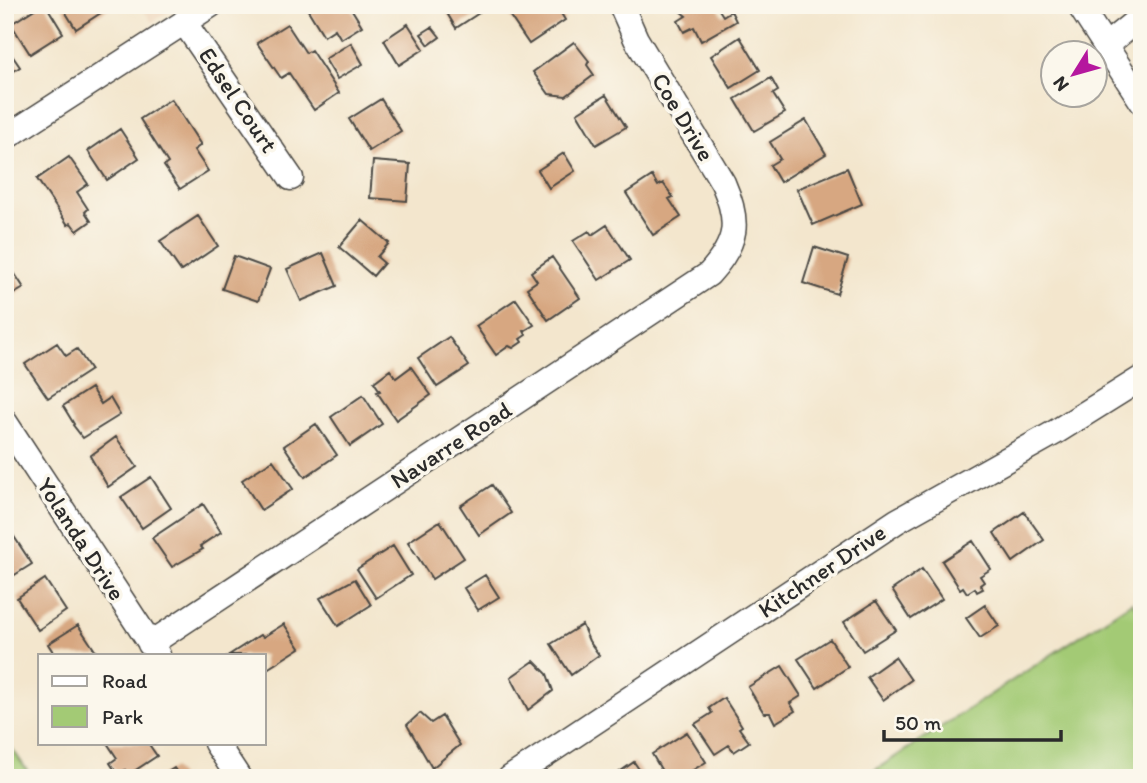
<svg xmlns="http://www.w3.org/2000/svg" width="1147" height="783" font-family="Itim,sans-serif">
  <rect width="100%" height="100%" fill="#fbf7ec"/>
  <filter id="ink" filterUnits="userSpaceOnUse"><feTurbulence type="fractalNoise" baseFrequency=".0143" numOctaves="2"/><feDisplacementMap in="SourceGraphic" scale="14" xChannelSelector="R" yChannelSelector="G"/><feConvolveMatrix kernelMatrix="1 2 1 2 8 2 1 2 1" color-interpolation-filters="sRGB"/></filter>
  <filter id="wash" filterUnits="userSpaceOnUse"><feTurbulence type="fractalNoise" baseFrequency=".00686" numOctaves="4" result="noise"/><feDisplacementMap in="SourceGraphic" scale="28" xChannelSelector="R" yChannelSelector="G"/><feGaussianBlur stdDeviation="1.57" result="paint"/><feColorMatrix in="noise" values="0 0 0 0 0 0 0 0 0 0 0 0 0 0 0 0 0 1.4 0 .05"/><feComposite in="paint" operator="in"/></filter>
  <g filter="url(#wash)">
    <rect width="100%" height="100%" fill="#f3e6cd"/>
    <path fill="#eed6bb" d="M140,5H180L152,22Z"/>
    <path fill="#a3ca75" stroke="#677a50" stroke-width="2" d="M1132,602L1142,617V778H863Z
      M5,738L32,778H5Z"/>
    <g id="blocks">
      <path fill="#d7a781" d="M41,5H46L63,33L30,54L11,24Z
        M61,5H113L76,29Z
        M308,5H349L362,26L341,39L335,29L324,36L306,7Z
        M442,5H474L479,13L456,28Z
        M521,5H556L565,20L529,44L510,16Z
        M691,5H716L723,16L731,11L736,21L701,41L694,27L684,32L678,21L686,16L680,11Z
        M287,24L306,53L311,50L339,93L314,110L289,73L281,78L257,43Z
        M408,24L424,49L399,65L384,40Z
        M432,27L440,37L429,45L421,34Z
        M740,37L760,70L731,88L711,56Z
        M574,42L589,61L587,65L594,75L566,96L549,94L533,72Z
        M351,43L363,64L337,79L325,59Z
        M5,45L20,67L5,77Z
        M771,78L778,91L773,94L785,113L754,131L735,99Z
        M606,95L626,127L596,145L577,113Z
        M171,99L201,145L194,150L208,171L180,189L164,166L168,163L140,119Z
        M381,99L401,131L369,151L349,119Z
        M806,120L826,154L780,182L770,165L780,159L770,142Z
        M120,129L139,158L107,180L88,151Z
        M564,153L575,171L549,188L538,170Z
        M69,157L88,184L77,192L88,209L85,212L91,221L77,231L71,223L68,225L37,179Z
        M373,161L410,164L407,201L370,198Z
        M847,168L862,204L813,225L797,189Z
        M652,176L658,186L663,183L673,197L669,199L681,217L653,235L626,193Z
        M198,216L218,246L181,271L160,241Z
        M362,220L389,243L377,257L384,263L373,276L339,247Z
        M607,225L630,260L599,280L573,241L589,231L592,235Z
        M814,247L848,258L837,294L803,283Z
        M323,253L337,286L301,301L287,269Z
        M234,256L270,269L258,301L222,289Z
        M552,257L580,298L548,320L527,288L537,281L531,272Z
        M5,259L24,288L5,299Z
        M516,299L534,325L524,331L526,335L520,339L522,342L513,348L509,346L496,355L476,326Z
        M449,337L469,366L437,387L418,358Z
        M57,343L66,356L77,349L91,370L48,398L25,364Z
        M411,367L431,395L396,420L377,392L380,391L374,382L390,370L396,378Z
        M91,388L101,404L110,398L120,415L83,438L73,425L74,424L63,406Z
        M363,395L382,424L350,446L331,417Z
        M316,424L337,455L305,477L284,446Z
        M116,437L137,467L108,487L90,456Z
        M273,460L293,489L261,510L242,480Z
        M151,477L171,508L142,528L121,497Z
        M492,485L511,513L479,535L460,506Z
        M203,504L221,532L200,546L203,549L172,567L152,538Z
        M1024,512L1044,540L1013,562L994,533Z
        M440,521L464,558L432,579L408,542Z
        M11,532L32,564L5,581V536Z
        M973,541L991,569L980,576L984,582L980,585L983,589L977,592L975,588L967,593L963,587L960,589L942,561Z
        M393,546L411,575L376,598L357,569Z
        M922,569L942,599L911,619L892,590Z
        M485,575L499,597L478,610L464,588Z
        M45,579L66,611L38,630L17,598Z
        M355,579L371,605L338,626L320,598Z
        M876,601L896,630L863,651L844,622Z
        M985,605L999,626L980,638L966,618Z
        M284,624L300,648L264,671V655H229L260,635L263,637Z
        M78,625L98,655H55L48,644Z
        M582,625L589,641L599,655L571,675L551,644Z
        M830,639L848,667L817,688L798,659Z
        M895,657L911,680L883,700L867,677Z
        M534,661L547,674L553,691L528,710L511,677Z
        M782,666L801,696L790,703L795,711L775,723L770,713H764L748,687Z
        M724,698L742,726L739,728L749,742L734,752L729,745L715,754L695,724L712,713L709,708Z
        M420,713L431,723L442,716L460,745L432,768L407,725Z
        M687,732L706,762L680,778H666L652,754Z
        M107,743H148L157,756L128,775L125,770L118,775L110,763L117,758Z
        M634,762L645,778H611Z
        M174,768L181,778H158Z"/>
    </g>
  </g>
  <g filter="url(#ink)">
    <use href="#blocks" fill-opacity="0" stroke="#494743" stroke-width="2"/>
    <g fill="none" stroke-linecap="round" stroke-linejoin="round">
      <g stroke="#494743" stroke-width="27">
        <path id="minor" d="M1079,5L1142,102
          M184,22L291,178
          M1105,46L1142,16
          M5,138L211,5
          M5,422L158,655
          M150,644L709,274C738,242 740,222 723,183L636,39L621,5
          M216,743L239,778
          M510,778L897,521L1054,433L1142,378"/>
      </g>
      <use href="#minor" stroke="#fff" stroke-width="24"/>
    </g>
  </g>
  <g text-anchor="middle" stroke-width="7" stroke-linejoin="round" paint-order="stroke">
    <g font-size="24" fill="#2b2b2b" stroke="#fbf7ec">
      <text transform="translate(238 100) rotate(56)" y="8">Edsel Court</text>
      <text transform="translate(683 117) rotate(59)" y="8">Coe Drive</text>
      <text transform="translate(451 445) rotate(-33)" y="8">Navarre Road</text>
      <text transform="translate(81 539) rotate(57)" y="8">Yolanda Drive</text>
      <text transform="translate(822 571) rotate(-34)" y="8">Kitchner Drive</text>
    </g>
  </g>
  <rect width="1147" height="783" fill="none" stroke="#fbf7ec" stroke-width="28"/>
  <rect x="38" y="654" width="228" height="91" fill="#fbf7ec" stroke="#a8a59f" stroke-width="2"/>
  <rect x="52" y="676" width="35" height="10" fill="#ffffff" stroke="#a8a59f" stroke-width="2"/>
  <text x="102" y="688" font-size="21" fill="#2b2b2b">Road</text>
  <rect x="52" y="706" width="35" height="21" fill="#a3ca75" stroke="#a8a59f" stroke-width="2"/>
  <text x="102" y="724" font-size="21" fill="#2b2b2b">Park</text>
  <g transform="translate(1074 74) rotate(233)"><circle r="33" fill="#fbf7ec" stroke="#a8a59f" stroke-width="2"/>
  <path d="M0-5L12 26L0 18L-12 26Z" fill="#b5179e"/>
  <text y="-10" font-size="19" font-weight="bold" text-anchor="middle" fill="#2b2b2b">N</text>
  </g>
  <path d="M884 730v10h177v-10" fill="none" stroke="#2b2b2b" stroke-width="3.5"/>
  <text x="895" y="730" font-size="21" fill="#2b2b2b" stroke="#fbf7ec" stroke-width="5" paint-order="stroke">50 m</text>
</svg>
